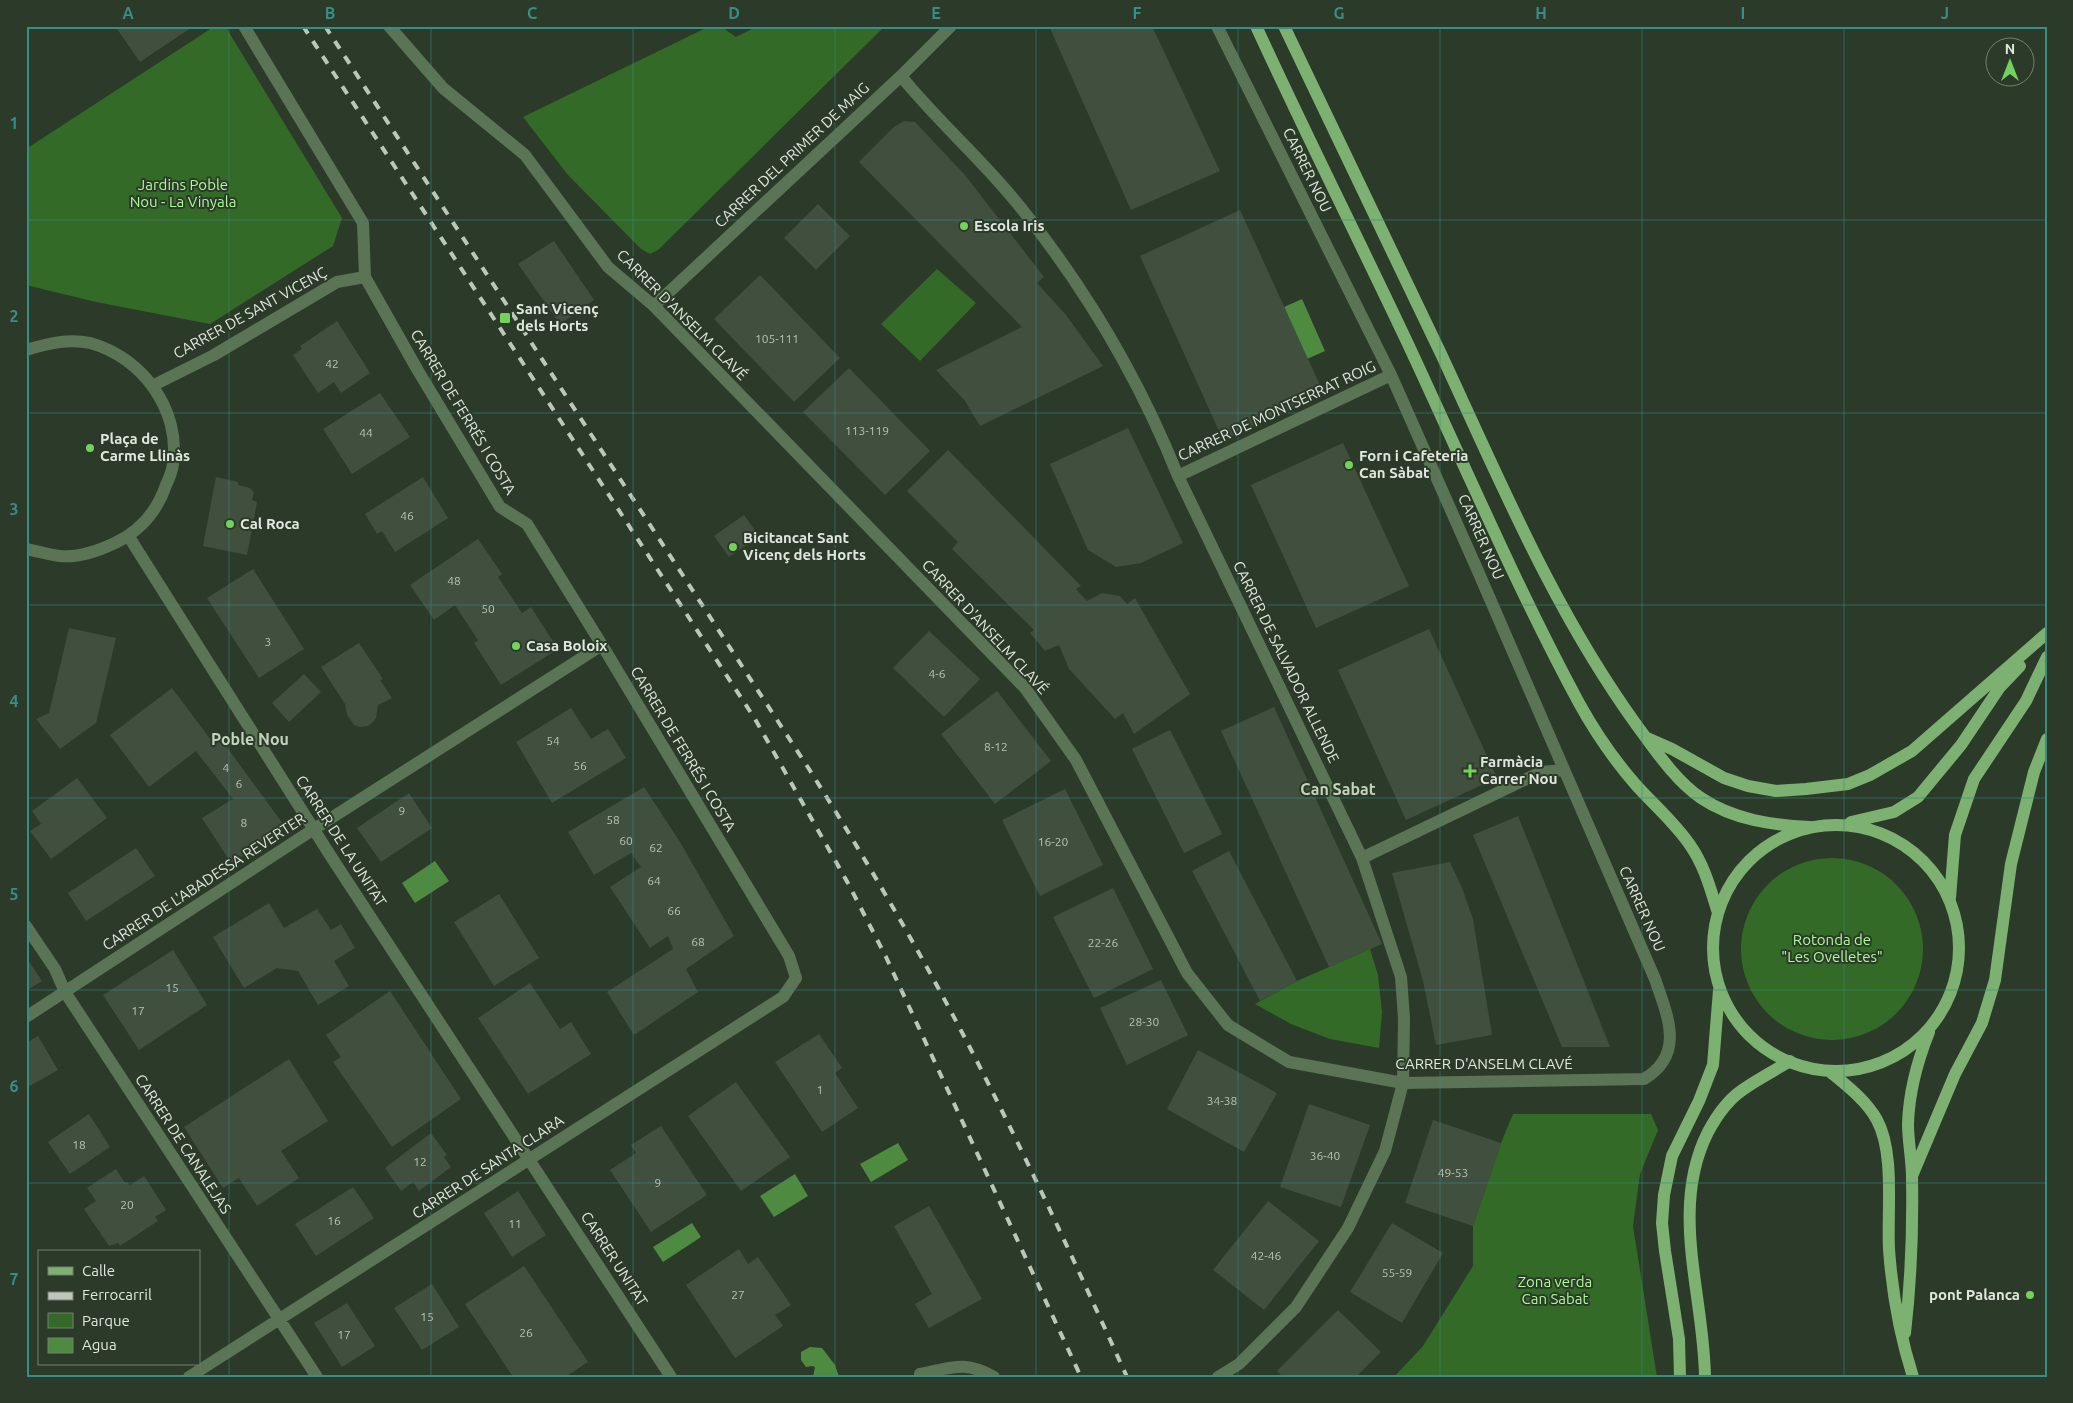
<svg xmlns="http://www.w3.org/2000/svg" width="2073" height="1403" font-family="Ubuntu,sans-serif">
  <rect width="100%" height="100%" fill="#2c3a29"/>
  <path fill="#346a27" d="M215,26H225L342,218L333,246L210,324L96,302L26,285V149Z
    M710,26H720L736,37L758,26H885L658,250L650,254L641,249L568,175L523,117Z
    M937,269L976,303L920,361L881,324Z
    M1741 949a91 91 0 1 1 182 0a91 91 0 1 1-182 0Z
    M1370,949L1378,975L1382,1012L1379,1048L1330,1039L1291,1024L1255,1004L1297,981Z
    M1513,1114H1651L1658,1130L1640,1174L1633,1226L1657,1377H1394L1423,1346L1473,1266V1226L1501,1143Z"/>
  <path fill="#4e8b40" d="M1302,299L1325,351L1307,359L1284,307Z
    M435,861L449,881L415,903L402,883Z
    M898,1143L908,1160L871,1182L860,1164Z
    M795,1174L808,1196L774,1217L760,1196Z
    M692,1223L701,1237L663,1262L653,1247Z
    M810,1347L822,1348L835,1365L839,1377H813L815,1367L812,1366L806,1367L801,1360V1352Z"/>
  <path fill="#41503e" d="M115,26H194L140,62Z
    M1049,26H1152L1220,171L1131,210Z
    M904,121L915,122L965,175L1044,277L1037,283L1066,315L1103,366L980,426L965,401L936,370L1022,327L859,162L894,127Z
    M818,204L850,236L816,270L784,238Z
    M1240,210L1324,394L1223,440L1140,256Z
    M554,241L594,300L560,324L518,264Z
    M760,275L840,358L794,402L714,319Z
    M337,321L370,373L341,393L334,382L318,393L293,355L302,349L300,346Z
    M849,368L930,451L885,495L803,412Z
    M380,393L410,437L352,474L323,429Z
    M1128,428L1183,543L1141,563L1116,567L1088,550L1050,464Z
    M1343,443L1409,586L1316,628L1251,485Z
    M948,450L1081,586L1076,589L1087,601L1102,593L1120,596L1127,604L1135,598L1190,694L1134,734L1123,713L1115,719L1069,669L1059,645L1045,651L1030,633L1034,630L952,549L958,542L907,491Z
    M216,477L238,482V485L250,488L254,492L252,500L257,502L247,555L203,546Z
    M423,477L448,518L395,552L382,531L377,534L365,514Z
    M744,515L759,536L729,557L714,536Z
    M478,539L502,574L498,577L522,613L531,607L558,649L501,685L474,643L478,640L455,605L434,620L410,585Z
    M253,569L304,649L259,678L207,598Z
    M69,628L116,638L96,723L60,749L36,719L49,713Z
    M1429,629L1497,778L1406,820L1338,670Z
    M929,631L980,679L944,717L893,668Z
    M359,643L383,679L380,680L392,698L378,705L376,718L372,723L368,726L360,727L354,725L350,719L347,715L345,704L321,667Z
    M304,674L321,692L289,722L272,703Z
    M172,688L211,740L218,735L286,828L231,863L202,818L233,799L196,751L149,787L110,735Z
    M997,691L1051,761L995,804L941,734Z
    M1274,707L1382,944L1329,967L1221,731Z
    M571,708L591,739L608,729L626,758L552,803L516,742Z
    M1170,730L1222,834L1184,853L1132,749Z
    M77,778L107,818L51,859L30,831L41,824L32,811Z
    M644,787L680,842L734,936L686,969L698,992L634,1035L607,992L673,949L668,936L650,948L610,887L641,867L631,853L594,875L568,832Z
    M1065,789L1103,865L1040,896L1002,820Z
    M409,793L432,828L381,862L357,828Z
    M1518,816L1585,984L1610,1047H1562L1473,835Z
    M136,848L155,876L86,921L68,893Z
    M1229,851L1297,981L1260,1001L1192,871Z
    M1450,862L1462,888L1473,919L1492,1035L1436,1045L1423,981L1392,873Z
    M1113,888L1153,969L1094,998L1053,917Z
    M499,894L539,958L494,986L454,922Z
    M269,903L284,928L317,909L331,930L341,924L355,948L334,961L349,986L318,1005L298,971L277,968L244,988L213,937Z
    M173,950L207,1005L139,1050L103,995Z
    M26,957L42,981L26,991Z
    M1161,980L1188,1035L1127,1065L1100,1008Z
    M530,983L560,1029L571,1022L591,1054L528,1094L478,1018Z
    M390,991L461,1099L392,1147L333,1062L341,1057L326,1035Z
    M819,1034L842,1068L835,1073L858,1108L822,1132L775,1062Z
    M38,1036L58,1070L26,1088V1043Z
    M1198,1050L1277,1093L1244,1152L1167,1109Z
    M289,1059L328,1121L281,1151L299,1178L257,1206L239,1178L223,1188L184,1127Z
    M736,1082L790,1157L741,1191L688,1116Z
    M1309,1104L1370,1125L1341,1207L1280,1187Z
    M89,1114L110,1147L70,1174L48,1142Z
    M1433,1120L1501,1143L1473,1226L1405,1203Z
    M661,1126L707,1195L651,1232L610,1170L636,1153L631,1145Z
    M431,1133L447,1155L444,1157L451,1167L419,1191L413,1182L401,1191L385,1168Z
    M116,1169L125,1183L127,1182L130,1185L144,1176L166,1210L155,1217L158,1221L120,1246L118,1243L109,1246L84,1209L96,1201L87,1188Z
    M353,1187L374,1218L316,1256L295,1224Z
    M518,1191L546,1235L512,1257L484,1213Z
    M1268,1201L1319,1241L1264,1310L1213,1270Z
    M929,1206L982,1299L929,1328L915,1304L932,1294L894,1226Z
    M1392,1223L1443,1253L1402,1323L1350,1292Z
    M739,1249L748,1264L758,1257L791,1305L775,1315L783,1326L735,1358L686,1285Z
    M524,1266L588,1362L565,1377H513L465,1304Z
    M432,1284L459,1327L422,1350L394,1308Z
    M347,1303L375,1346L342,1367L314,1323Z
    M1338,1310L1381,1352L1356,1377H1283L1277,1371Z"/>
  <g fill="none" stroke-linecap="round" stroke-linejoin="round">
    <path stroke="#5b7455" stroke-width="12" d="M389,26L443,88L525,155L608,267L654,306L1025,688L1076,760L1187,973L1228,1025L1289,1062L1403,1083L1644,1079C1686,1054 1667,1015 1655,979L1477,569L1391,375L1217,26
      M901,76C938,122 984,161 1021,208C1086,289 1139,379 1178,476L1362,858L1401,977L1404,1018L1403,1083L1385,1151L1348,1228L1296,1307L1239,1364L1218,1377
      M654,306L901,76L951,26
      M26,350C46,344 69,338 90,343C142,357 181,410 173,464C172,471 169,479 166,485C157,512 140,531 115,543C98,551 78,558 60,556C49,555 37,551 26,549
      M154,385L214,355L337,282L365,277
      M1178,476L1391,375
      M129,537L330,855L671,1377
      M1362,858L1541,772L1564,770
      M26,926L55,969L65,992L317,1377
      M26,1017L314,829L602,645
      M920,1374C952,1368 964,1360 994,1377
      M189,1377L783,997L796,978L789,956L602,645L527,524L500,507L417,369L365,277L363,223L244,26"/>
    <path stroke="#7db171" stroke-width="12" d="M1256,26C1305,133 1358,238 1408,344C1464,464 1516,586 1579,703C1595,732 1615,761 1636,785C1654,805 1675,823 1690,845C1704,865 1710,887 1717,910
      M1284,26C1337,136 1390,246 1442,356C1501,483 1555,613 1638,727C1656,751 1675,780 1701,798C1734,820 1772,825 1810,827
      M1647,738L1672,749L1724,778L1748,786L1776,791L1806,789L1848,784L1870,775L1912,751L2047,633
      M1851,822L1894,812L1918,797L1961,745L2000,687L2020,666
      M1713 948a123 123 0 1 1 246 0a123 123 0 1 1-246 0Z
      M1950,898L1955,835L1974,779L2026,701L2047,657
      M1829,1071C1846,1085 1866,1100 1877,1120C1895,1153 1887,1212 1889,1249C1892,1292 1900,1336 1913,1377
      M1912,1176L1955,1074L1982,1023L1995,980L2011,864L2034,772L2047,739
      M1905,1333C1911,1281 1913,1229 1912,1177C1912,1159 1908,1142 1908,1124C1909,1091 1917,1062 1929,1032
      M1680,1377L1679,1339L1665,1251L1662,1223L1664,1195L1672,1156L1699,1101L1713,1065L1719,990
      M1705,1377C1704,1295 1669,1209 1708,1132C1716,1117 1727,1101 1741,1091C1756,1080 1774,1071 1790,1061"/>
    <path stroke="#bcc6ba" stroke-width="4" stroke-dasharray="9 9" stroke-linecap="butt" d="M303,26L755,719L849,885L886,957L1081,1377
      M325,26L809,769C874,872 935,977 990,1087C1038,1182 1083,1280 1127,1377"/>
  </g>
  <path fill="none" stroke="#398d84" stroke-width="1" stroke-opacity="0.55" d="M229,26V1377M431,26V1377M633,26V1377M835,26V1377M1036,26V1377M1238,26V1377M1440,26V1377M1642,26V1377M1844,26V1377M26,220H2047M26,413H2047M26,605H2047M26,798H2047M26,990H2047M26,1183H2047"/>
  <g fill="#73d25c" stroke="#2c3a29" stroke-width="2">
    <circle cx="964" cy="226" r="5"/>
    <rect x="499" y="312" width="12" height="12" rx="2.5"/>
    <circle cx="90" cy="448" r="5"/>
    <circle cx="1349" cy="465" r="5"/>
    <circle cx="230" cy="524" r="5"/>
    <circle cx="733" cy="547" r="5"/>
    <circle cx="516" cy="646" r="5"/>
    <path d="M1467.5 763.5h5v5h5v5h-5v5h-5v-5h-5v-5h5z"/>
    <circle cx="2030" cy="1295" r="5"/>
  </g>
  <g text-anchor="middle" stroke-width="4" stroke-linejoin="round" paint-order="stroke">
    <g font-size="12" fill="#b8c2b5">
      <text x="777" y="343">105-111</text>
      <text x="332" y="368">42</text>
      <text x="867" y="435">113-119</text>
      <text x="366" y="437">44</text>
      <text x="407" y="520">46</text>
      <text x="454" y="585">48</text>
      <text x="488" y="613">50</text>
      <text x="268" y="646">3</text>
      <text x="937" y="678">4-6</text>
      <text x="553" y="745">54</text>
      <text x="996" y="751">8-12</text>
      <text x="580" y="770">56</text>
      <text x="226" y="772">4</text>
      <text x="239" y="788">6</text>
      <text x="402" y="815">9</text>
      <text x="613" y="824">58</text>
      <text x="244" y="827">8</text>
      <text x="626" y="845">60</text>
      <text x="1053" y="846">16-20</text>
      <text x="656" y="852">62</text>
      <text x="654" y="885">64</text>
      <text x="674" y="915">66</text>
      <text x="698" y="946">68</text>
      <text x="1103" y="947">22-26</text>
      <text x="172" y="992">15</text>
      <text x="138" y="1015">17</text>
      <text x="1144" y="1026">28-30</text>
      <text x="820" y="1094">1</text>
      <text x="1222" y="1105">34-38</text>
      <text x="79" y="1149">18</text>
      <text x="1325" y="1160">36-40</text>
      <text x="420" y="1166">12</text>
      <text x="1453" y="1177">49-53</text>
      <text x="658" y="1187">9</text>
      <text x="127" y="1209">20</text>
      <text x="334" y="1225">16</text>
      <text x="515" y="1228">11</text>
      <text x="1266" y="1260">42-46</text>
      <text x="1397" y="1277">55-59</text>
      <text x="738" y="1299">27</text>
      <text x="427" y="1321">15</text>
      <text x="526" y="1337">26</text>
      <text x="344" y="1339">17</text>
    </g>
    <g font-size="15" fill="#dfe8dd" stroke="#2c3a29">
      <text transform="translate(792 155) rotate(-43)" y="5">CARRER DEL PRIMER DE MAIG</text>
      <text transform="translate(1307 170) rotate(64)" y="5">CARRER NOU</text>
      <text transform="translate(250 313) rotate(-29)" y="5">CARRER DE SANT VICENÇ</text>
      <text transform="translate(682 315) rotate(45)" y="5">CARRER D'ANSELM CLAVÉ</text>
      <text transform="translate(1277 411) rotate(-25)" y="5">CARRER DE MONTSERRAT ROIG</text>
      <text transform="translate(463 412) rotate(59)" y="5">CARRER DE FERRÉS I COSTA</text>
      <text transform="translate(1481 537) rotate(66)" y="5">CARRER NOU</text>
      <text transform="translate(985 627) rotate(47)" y="5">CARRER D'ANSELM CLAVÉ</text>
      <text transform="translate(1286 662) rotate(64)" y="5">CARRER DE SALVADOR ALLENDE</text>
      <text transform="translate(683 749) rotate(59)" y="5">CARRER DE FERRÉS I COSTA</text>
      <text transform="translate(341 841) rotate(57)" y="5">CARRER DE LA UNITAT</text>
      <text transform="translate(204 882) rotate(-33)" y="5">CARRER DE L'ABADESSA REVERTER</text>
      <text transform="translate(1642 909) rotate(66)" y="5">CARRER NOU</text>
      <text x="1484" y="1069">CARRER D'ANSELM CLAVÉ</text>
      <text transform="translate(183 1144) rotate(57)" y="5">CARRER DE CANALEJAS</text>
      <text transform="translate(488 1167) rotate(-33)" y="5">CARRER DE SANTA CLARA</text>
      <text transform="translate(614 1259) rotate(57)" y="5">CARRER UNITAT</text>
    </g>
    <g font-size="15" fill="#a9fb96" stroke="#2c3a29">
      <text x="183" y="190">Jardins Poble<tspan x="183" dy="17">Nou - La Vinyala</tspan></text>
      <text x="1832" y="945">Rotonda de<tspan x="1832" dy="17">"Les Ovelletes"</tspan></text>
      <text x="1555" y="1287">Zona verda<tspan x="1555" dy="17">Can Sabat</tspan></text>
    </g>
    <g font-size="15" font-weight="bold" fill="#dfe8dd" stroke="#2c3a29" text-anchor="start">
      <text x="974" y="231">Escola Iris</text>
      <text x="516" y="314">Sant Vicenç<tspan x="516" dy="17">dels Horts</tspan></text>
      <text x="100" y="444">Plaça de<tspan x="100" dy="17">Carme Llinàs</tspan></text>
      <text x="1359" y="461">Forn i Cafeteria<tspan x="1359" dy="17">Can Sàbat</tspan></text>
      <text x="240" y="529">Cal Roca</text>
      <text x="743" y="543">Bicitancat Sant<tspan x="743" dy="17">Vicenç dels Horts</tspan></text>
      <text x="526" y="651">Casa Boloix</text>
      <text x="1480" y="767">Farmàcia<tspan x="1480" dy="17">Carrer Nou</tspan></text>
      <text x="2020" y="1300" text-anchor="end">pont Palanca</text>
    </g>
    <g font-size="16" font-weight="bold" fill="#c2d4be" stroke="#2c3a29">
      <text x="250" y="745">Poble Nou</text>
      <text x="1338" y="795">Can Sabat</text>
    </g>
  </g>
  <rect width="2073" height="1403" fill="none" stroke="#2c3a29" stroke-width="55"/>
  <rect x="38" y="1250" width="162" height="115" fill="#2c3a29" stroke="#748071"/>
  <rect x="48" y="1267" width="25" height="8" fill="#7db171" stroke="#748071"/>
  <text x="82" y="1276" font-size="15" fill="#dfe8dd">Calle</text>
  <rect x="48" y="1292" width="25" height="8" fill="#bcc6ba" stroke="#748071"/>
  <text x="82" y="1300" font-size="15" fill="#dfe8dd">Ferrocarril</text>
  <rect x="48" y="1313" width="25" height="15" fill="#346a27" stroke="#748071"/>
  <text x="82" y="1326" font-size="15" fill="#dfe8dd">Parque</text>
  <rect x="48" y="1338" width="25" height="15" fill="#4e8b40" stroke="#748071"/>
  <text x="82" y="1350" font-size="15" fill="#dfe8dd">Agua</text>
  <g transform="translate(2010 62)"><circle r="24" fill="#2c3a29" stroke="#748071"/>
  <path d="M0-4L9 19L0 12L-9 19Z" fill="#73d25c"/>
  <text y="-8" font-size="14" font-weight="bold" text-anchor="middle" fill="#dfe8dd">N</text>
  </g>
  <rect x="28" y="28" width="2018" height="1348" fill="none" stroke="#398d84" stroke-width="2"/>
  <g font-size="16" text-anchor="middle" font-weight="bold" fill="#398d84">
    <text x="128" y="19">A</text>
    <text x="330" y="19">B</text>
    <text x="532" y="19">C</text>
    <text x="734" y="19">D</text>
    <text x="936" y="19">E</text>
    <text x="1137" y="19">F</text>
    <text x="1339" y="19">G</text>
    <text x="1541" y="19">H</text>
    <text x="1743" y="19">I</text>
    <text x="1945" y="19">J</text>
    <text x="14" y="129">1</text>
    <text x="14" y="322">2</text>
    <text x="14" y="515">3</text>
    <text x="14" y="707">4</text>
    <text x="14" y="900">5</text>
    <text x="14" y="1092">6</text>
    <text x="14" y="1285">7</text>
  </g>
</svg>
